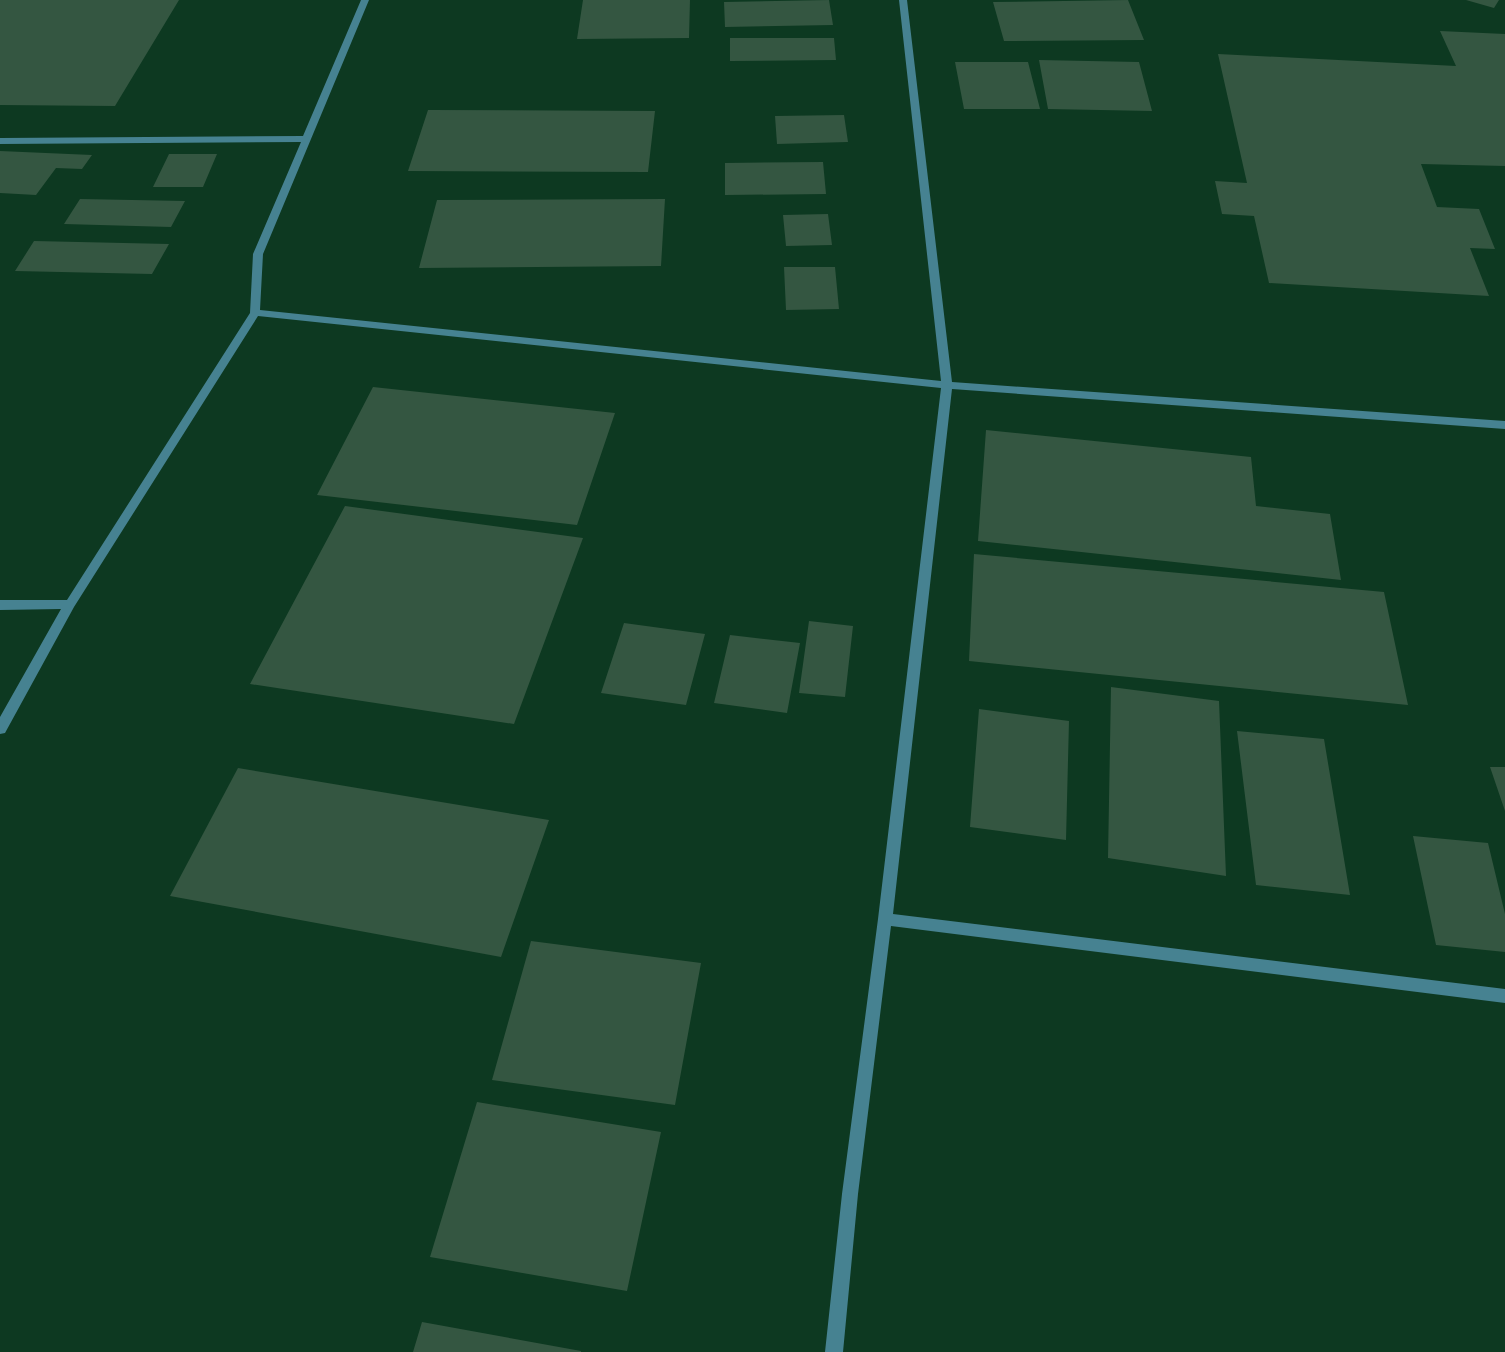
<svg xmlns="http://www.w3.org/2000/svg" width="1505" height="1352" font-family="'Source Serif 4',serif">
  <rect width="100%" height="100%" fill="#0e311e"/>
  <path fill="#0d3921" d="M0,0H1505V1352H0Z"/>
  <path fill="#345641" d="M0,0H179L115,106L0,105Z
    M583,0H690L689,38L577,39Z
    M829,0L833,25L725,27L724,2Z
    M1128,0L1144,40L1004,41L993,2Z
    M1466,0H1499L1494,8Z
    M1440,31L1505,34V166L1421,164L1437,207L1479,209L1495,249L1470,248L1489,296L1269,283L1254,216L1222,214L1215,181L1247,183L1218,54L1456,66Z
    M730,38H834L836,60L730,61Z
    M1039,60L1139,62L1152,111L1048,109Z
    M955,62H1028L1040,109H964Z
    M428,110L655,111L648,172L408,171Z
    M844,115L848,142L777,144L775,116Z
    M0,151L92,155L82,169L56,168L36,195L0,193Z
    M169,154H217L203,187H153Z
    M823,162L826,194L725,195V163Z
    M80,199L185,201L171,227L64,224Z
    M665,199L661,266L419,268L437,200Z
    M828,214L832,245L786,246L783,215Z
    M34,241L169,244L152,274L15,271Z
    M784,267H835L839,309L786,310Z
    M373,387L615,413L577,525L317,495Z
    M986,430L1251,457L1256,506L1330,514L1341,580L978,541Z
    M345,506L583,538L514,724L250,684Z
    M974,554L1384,592L1408,705L969,661Z
    M809,621L853,626L845,697L799,693Z
    M624,623L705,634L686,705L601,693Z
    M730,635L800,643L787,713L714,703Z
    M1111,687L1219,701L1226,876L1108,858Z
    M979,709L1069,721L1066,840L970,827Z
    M1237,731L1324,739L1350,895L1256,885Z
    M1490,767H1505V811Z
    M238,768L549,820L501,957L170,896Z
    M1413,836L1488,843L1505,914V952L1436,945Z
    M531,941L701,963L675,1105L492,1080Z
    M477,1102L661,1132L627,1291L430,1257Z
    M422,1322L581,1351V1352H413Z"/>
  <g fill="none" stroke-linecap="round" stroke-linejoin="round">
    <path fill="#468291" fill-rule="evenodd" d="M361,0H369L263,254L260,310L941,381L899,0H907L952,382L1505,421V429L952,389L893,914L1505,989V1003L891,926L858,1194L843,1352H825L842,1194L878,919L941,388L258,316L74,607L5,733L0,734V717L61,609L0,610V600H67L250,313L253,254L301,142L0,144V138L303,136Z"/>
  </g>
</svg>
